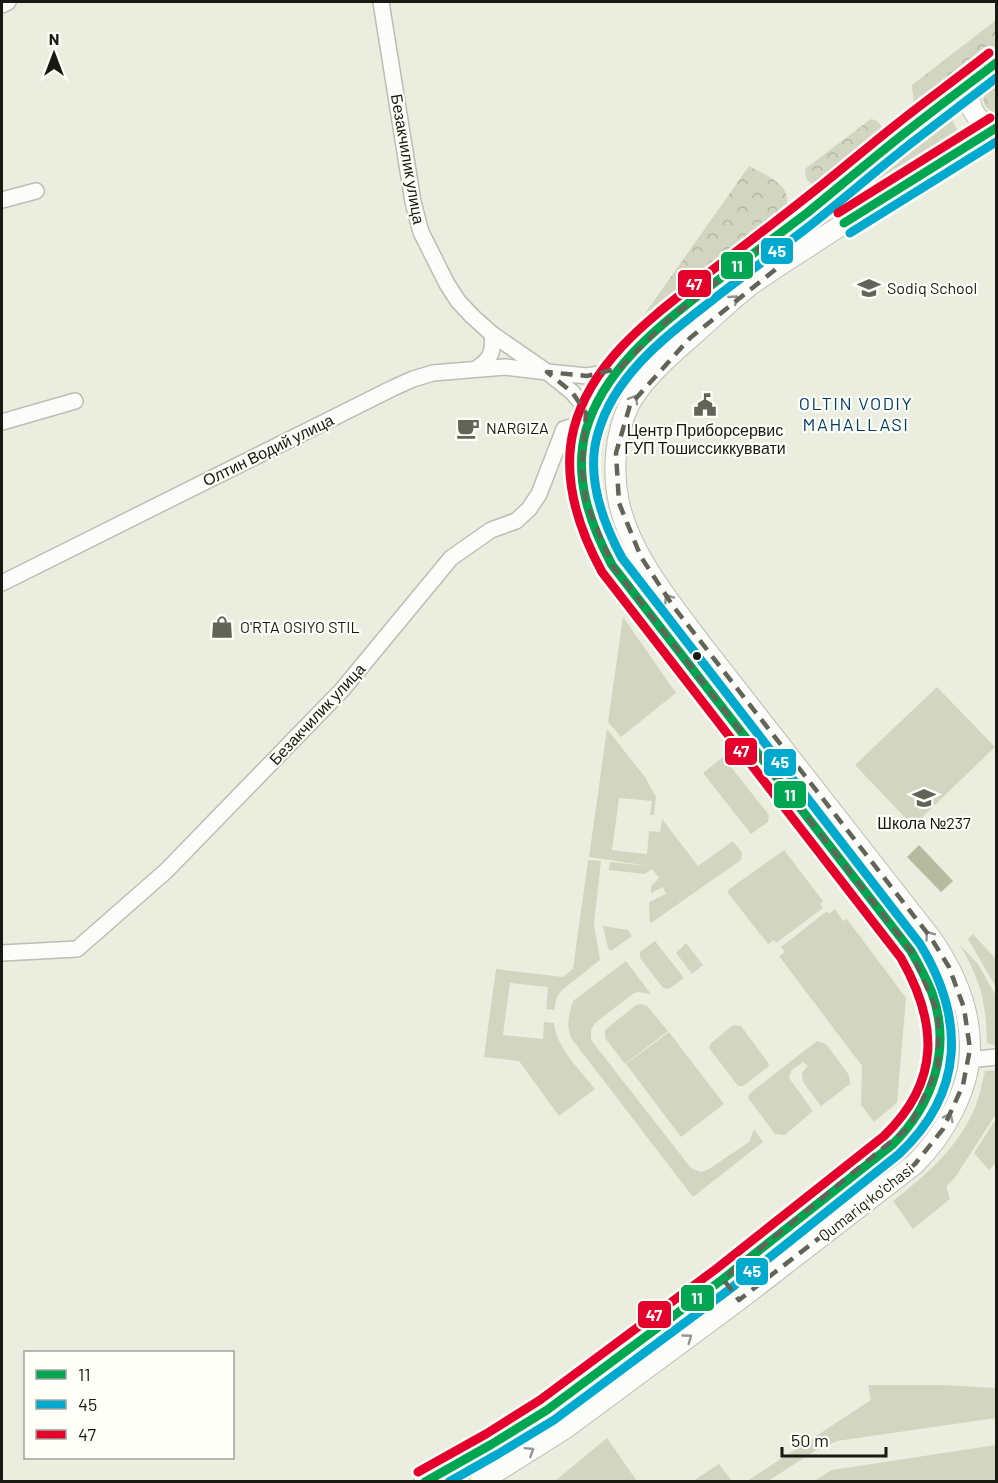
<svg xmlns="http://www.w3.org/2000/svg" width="998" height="1483" font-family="Barlow,sans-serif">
  <defs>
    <pattern id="forest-crowns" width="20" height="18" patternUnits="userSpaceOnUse" patternTransform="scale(1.5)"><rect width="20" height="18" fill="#d2d6c0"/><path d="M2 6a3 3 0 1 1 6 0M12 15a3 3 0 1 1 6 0" fill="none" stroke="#b4b7a4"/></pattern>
  </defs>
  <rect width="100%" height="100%" fill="#ebeedf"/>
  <path fill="#d2d6c0" d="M951,117L956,128L963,135L794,240L792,237Z
    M623,617L676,693L621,737L608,722Z
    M937,687L995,747L913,826L855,765Z
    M607,729L645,777L656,797L654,815H650L652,801L619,798L612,850L647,854L649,831L660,832L662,819L698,866L733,841L742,853L741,860L651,923H650L649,902L666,894L663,887L651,893V886L659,878L652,869L645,874L609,870L610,862L650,866L589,857Z
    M723,757L769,815L768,822L751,834L703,773Z
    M784,850L823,901L820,904L823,908L776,943L774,940L768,944L728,893V890Z
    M588,860L601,861L594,924L600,960L562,990L557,997L554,1010L546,1009L548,987L510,983L503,1035L543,1039L544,1022L554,1023C556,1047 580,1070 595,1089L559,1116L519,1061L484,1057L496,969L563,977L573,969Z
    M835,909L843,921L847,919L906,998L897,1103L874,1122L861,1105L862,1066L779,956L785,952L781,947L827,911L829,914Z
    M603,926L628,930L632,936L611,951L608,948Z
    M973,934L996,959V987L968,939Z
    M655,941L684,978L669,989L663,988L640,958V952Z
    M686,943L703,965L692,974L676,953Z
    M960,945L978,964L996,996V1046L987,1043C986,1001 981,982 960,945Z
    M626,961L651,994L639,992L634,993L595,1023L591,1030V1040L691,1168L701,1172L709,1169L749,1142L754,1129L763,1142L693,1197L571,1038C566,1026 569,1013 573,1001Z
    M641,1004L647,1006L668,1031L625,1064L605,1038V1030L636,1005Z
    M733,1025L741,1026L769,1064L768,1067L743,1086H738L709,1048L710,1044Z
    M669,1032L724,1104L681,1137L626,1064Z
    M817,1041L826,1044L849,1075L850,1084L821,1106L803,1082L802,1072L808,1066L803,1062L791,1071L789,1078L813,1111L785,1135L775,1134L748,1098L750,1093Z
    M996,1070V1114L954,1179L946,1186L950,1199L913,1229L893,1201C926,1175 959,1147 975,1107C980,1096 982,1083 985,1071Z
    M996,1119V1163L989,1170L974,1153Z
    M868,1385H943L996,1388V1418L837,1441L818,1449L768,1481H747L871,1400Z
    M607,1438L637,1481H555Z
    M996,1445V1481H814L832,1470Z
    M719,1464L732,1481H693Z"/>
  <path fill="url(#forest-crowns)" d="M996,20V45L914,108L912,85Z
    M996,83V113C988,111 980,103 985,94C987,89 993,86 996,83Z
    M871,119C879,120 885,128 880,136L819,184H812L807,180L805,173L806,168Z
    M749,166C767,176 797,186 784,212L678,288L644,315Z"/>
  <path fill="#b5baa1" d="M919,845L953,881L941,892L907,857Z"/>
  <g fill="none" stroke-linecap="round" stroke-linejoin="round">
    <g stroke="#bbbeb2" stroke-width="18">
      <path id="minor" d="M381,2L413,202L421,232L447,284L458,301L472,316L492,334L547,372L587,376L606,373L620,368
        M2,5L8,2
        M2,200L36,191
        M476,369C491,359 494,352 492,334
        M2,422L75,401
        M2,583L393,388L413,379L433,373L505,367L547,372L572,392L583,405L589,422L564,429L539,494L529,509L516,521L491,530L451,558L342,690L166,871L77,949L2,953
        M969,1060L996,1057"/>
    </g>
    <g stroke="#bbbeb2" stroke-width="22">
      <path id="major" d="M972,82C966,106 973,119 995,129
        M424,1482L492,1444L547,1410L723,1279L892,1145C899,1138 906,1132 911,1124C953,1069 947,1007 911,951L612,565C589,525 573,476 586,430C603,369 658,327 706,290C740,263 776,237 810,210C843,184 874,158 906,132C936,109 966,86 996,63
        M480,1482L566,1428L739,1300L915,1164C943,1136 969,1091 970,1050C971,1010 954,971 931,938L706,650C674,607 631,557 619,503C612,471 615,435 629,405C643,378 674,352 697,332C714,317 730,301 748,287C767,273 788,260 808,247C870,206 934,168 996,128"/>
    </g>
    <use href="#minor" stroke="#fcfcfa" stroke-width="15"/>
    <use href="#major" stroke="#fcfcfa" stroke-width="20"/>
    <g stroke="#fefff9" stroke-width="14">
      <path id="bus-1" d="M844,223L996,128
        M425,1482L492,1444L547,1410L723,1279L892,1145C933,1105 952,1048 932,993C926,978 919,965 911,951L612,565C590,524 573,477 586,430C604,369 657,328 705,290C739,264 773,239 807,213C840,186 872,159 906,132C935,109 966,86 996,63"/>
    </g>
    <g stroke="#fefff9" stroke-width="14">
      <path id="bus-2" d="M850,233L996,142
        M449,1482L498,1454L554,1420L730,1289L899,1154C965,1092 965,1018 920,944L622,558C602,521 585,476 598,433C615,373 668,335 715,298C747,273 780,249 812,224C846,197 879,168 914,141C941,120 969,99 996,78"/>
    </g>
    <g stroke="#fefff9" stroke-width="14">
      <path id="bus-3" d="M838,213L990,118
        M418,1472L486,1434L540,1400L716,1269L884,1136C941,1081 938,1023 901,958L602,572C578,528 561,478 574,428C591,363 648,320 698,281C732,255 766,229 799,203C833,177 865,149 898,123C928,99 959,77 989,53"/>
    </g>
    <use href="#bus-1" stroke="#00a651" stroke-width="9"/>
    <use href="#bus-2" stroke="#00a9ce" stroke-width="9"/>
    <use href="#bus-3" stroke="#e4002b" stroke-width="9"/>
  </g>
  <defs><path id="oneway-chevron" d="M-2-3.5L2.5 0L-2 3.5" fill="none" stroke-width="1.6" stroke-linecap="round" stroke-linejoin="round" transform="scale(1.5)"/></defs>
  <g stroke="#959691">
    <use href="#oneway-chevron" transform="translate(734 299) rotate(-41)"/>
    <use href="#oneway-chevron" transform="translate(634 399) rotate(-60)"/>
    <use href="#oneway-chevron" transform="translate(668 598) rotate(-124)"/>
    <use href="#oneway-chevron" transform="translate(929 935) rotate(-127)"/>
    <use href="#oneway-chevron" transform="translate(949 1117) rotate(-64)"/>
    <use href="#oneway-chevron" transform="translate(688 1338) rotate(-36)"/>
    <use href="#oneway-chevron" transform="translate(530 1451) rotate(-32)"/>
  </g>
  <path fill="none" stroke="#626458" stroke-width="4.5" stroke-dasharray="12 8" stroke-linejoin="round" d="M770,240L786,261L690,338L630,405L616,453L619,503L641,557L673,606L931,938L949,967L964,1008L970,1049L963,1085L943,1129L915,1164L739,1300L723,1279L910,1126L938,1067V1013L911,951L612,565L586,502L582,468L586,413L572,392L547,372L587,376L620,368L668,320Z"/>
  <defs>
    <g id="school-bare" transform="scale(1.8)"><path d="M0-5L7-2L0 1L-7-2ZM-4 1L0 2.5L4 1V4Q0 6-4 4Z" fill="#626458" stroke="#fefff9" stroke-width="2.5" paint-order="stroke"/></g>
    <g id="civic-bare" transform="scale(1.8)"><path d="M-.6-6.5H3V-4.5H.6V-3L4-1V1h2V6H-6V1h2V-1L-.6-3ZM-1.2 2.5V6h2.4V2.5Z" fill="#626458" stroke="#fefff9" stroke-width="2.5" paint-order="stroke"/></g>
    <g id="cafe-bare" transform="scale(1.8)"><path d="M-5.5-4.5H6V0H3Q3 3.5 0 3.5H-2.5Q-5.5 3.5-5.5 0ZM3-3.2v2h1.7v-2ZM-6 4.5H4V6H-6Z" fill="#626458" stroke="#fefff9" stroke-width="2.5" paint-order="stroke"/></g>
    <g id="shop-bare" transform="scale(1.8)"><path d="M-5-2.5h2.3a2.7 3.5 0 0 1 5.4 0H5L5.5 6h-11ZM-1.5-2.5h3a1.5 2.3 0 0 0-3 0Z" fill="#626458" stroke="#fefff9" stroke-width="2.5" paint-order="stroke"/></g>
  </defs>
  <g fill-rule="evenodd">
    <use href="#school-bare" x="869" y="288"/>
    <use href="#civic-bare" x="705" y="405"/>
    <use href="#cafe-bare" x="468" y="428"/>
    <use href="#shop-bare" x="222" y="627"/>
    <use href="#school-bare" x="924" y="798"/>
  </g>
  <circle fill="#181910" stroke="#fefff9" stroke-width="2" cx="697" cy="656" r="5"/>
  <g text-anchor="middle" stroke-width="4.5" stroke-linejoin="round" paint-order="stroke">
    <g font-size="16" fill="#181910" stroke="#fefff9">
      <text transform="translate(408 159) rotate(80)" y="6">Безакчилик улица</text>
      <text transform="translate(268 450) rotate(-26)" y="6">Олтин Водий улица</text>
      <text transform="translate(317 714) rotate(-47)" y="6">Безакчилик улица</text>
      <text transform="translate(866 1202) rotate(-38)" y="6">Qumariq ko'chasi</text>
    </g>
    <g font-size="16" fill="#181910" stroke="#fefff9" text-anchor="start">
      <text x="887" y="294">Sodiq School</text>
      <text x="486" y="434">NARGIZA</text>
      <text x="705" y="436" text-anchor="middle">Центр Приборсервис<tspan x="705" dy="18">ГУП Тошиссиккуввати</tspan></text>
      <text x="240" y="633">O'RTA OSIYO STIL</text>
      <text x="924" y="829" text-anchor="middle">Школа №237</text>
    </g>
    <g font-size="18" letter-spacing="1.5" fill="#003c6c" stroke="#fefff9">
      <text x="856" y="410">OLTIN VODIY<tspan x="856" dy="21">MAHALLASI</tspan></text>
    </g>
  </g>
  <g stroke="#fefff9" stroke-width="2">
    <rect x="760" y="237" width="34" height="28" rx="6" fill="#00a9ce"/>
    <rect x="720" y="251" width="34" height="29" rx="6" fill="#00a651"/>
    <rect x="677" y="269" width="35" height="29" rx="6" fill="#e4002b"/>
    <rect x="724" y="737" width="34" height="29" rx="6" fill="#e4002b"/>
    <rect x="763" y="748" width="34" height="29" rx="6" fill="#00a9ce"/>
    <rect x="773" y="780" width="34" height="29" rx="6" fill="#00a651"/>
    <rect x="735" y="1257" width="34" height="29" rx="6" fill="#00a9ce"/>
    <rect x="680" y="1284" width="35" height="28" rx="6" fill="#00a651"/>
    <rect x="637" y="1300" width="35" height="29" rx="6" fill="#e4002b"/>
  </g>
  <g font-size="16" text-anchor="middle" font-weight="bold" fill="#fff">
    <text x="777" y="257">45</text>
    <text x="737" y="272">11</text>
    <text x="694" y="290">47</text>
    <text x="741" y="757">47</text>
    <text x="780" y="768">45</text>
    <text x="790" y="801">11</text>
    <text x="752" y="1277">45</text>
    <text x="697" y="1304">11</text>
    <text x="654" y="1321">47</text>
  </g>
  <rect width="998" height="1483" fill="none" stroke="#181910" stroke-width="6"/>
  <rect x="24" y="1351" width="210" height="108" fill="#fefff9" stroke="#a2a39c" stroke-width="1.5"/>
  <rect x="36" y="1370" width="30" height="9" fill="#00a651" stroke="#a2a39c" stroke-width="1.5"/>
  <text x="78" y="1381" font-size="18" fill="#181910">11</text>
  <rect x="36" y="1400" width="30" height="9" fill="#00a9ce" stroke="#a2a39c" stroke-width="1.5"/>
  <text x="78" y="1411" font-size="18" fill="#181910">45</text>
  <rect x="36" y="1430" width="30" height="9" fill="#e4002b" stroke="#a2a39c" stroke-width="1.5"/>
  <text x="78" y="1441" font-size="18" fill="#181910">47</text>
  <g transform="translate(54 54)" stroke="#fefff9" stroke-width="4.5" paint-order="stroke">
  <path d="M0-4.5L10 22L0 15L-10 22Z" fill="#181910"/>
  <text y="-9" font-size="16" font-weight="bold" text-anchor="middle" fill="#181910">N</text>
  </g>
  <path d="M782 1447v9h104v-9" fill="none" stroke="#181910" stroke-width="3"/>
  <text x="791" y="1447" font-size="18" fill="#181910" stroke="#fefff9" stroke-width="4.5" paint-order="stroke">50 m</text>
</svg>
